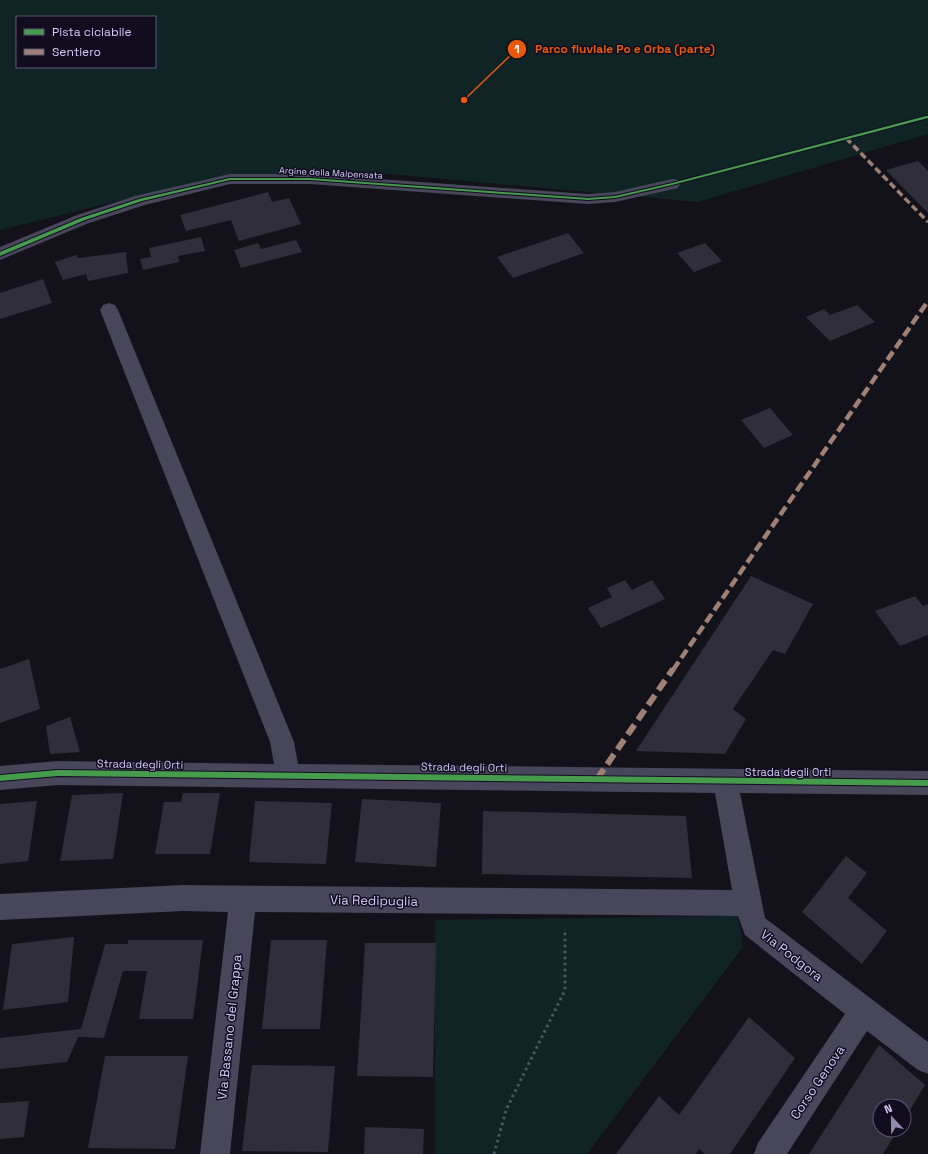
<svg xmlns="http://www.w3.org/2000/svg" width="928" height="1154" font-family="'Space Grotesk',sans-serif">
  <rect width="100%" height="100%" fill="#13111a"/>
  <path fill="#102426" fill-rule="evenodd" d="M0,0H928V134L698,202L390,174L199,181L0,230ZM17,17H155V67H17Z
    M738,916L743,947L587,1154H435V920Z"/>
  <path fill="#312e3c" d="M918,161L928,171V213L886,170Z
    M268,192L272,202L289,198L301,224L239,241L231,220L186,231L180,215Z
    M568,233L584,253L513,278L497,257Z
    M201,237L205,251L178,256L179,262L143,270L140,259L151,257L149,248Z
    M296,240L302,252L241,268L234,250L258,243L261,249Z
    M705,243L722,261L694,272L677,253Z
    M126,252L128,273L88,281L86,274L63,280L55,262L76,255L78,258Z
    M43,279L52,303L0,319V293Z
    M857,305L875,322L830,341L806,317L824,309L830,315Z
    M770,408L793,435L764,448L741,420Z
    M751,576L813,604L785,654L773,650L733,709L746,719L725,754L636,751Z
    M625,580L632,590L652,580L665,599L601,628L588,608L612,597L607,588Z
    M915,596L923,606L928,604V635L900,646L875,611Z
    M29,659L40,709L0,723V669Z
    M70,717L80,752L50,754L46,726Z
    M123,793L113,859L60,861L72,795Z
    M183,793H220L210,854H155L164,802H181Z
    M362,799L441,803L436,867L355,862Z
    M37,801L28,861L0,864V804Z
    M255,801L332,803L326,864L249,862Z
    M483,811L686,816L692,878L482,874Z
    M846,856L867,873L848,898L887,931L862,964L802,912Z
    M74,937L68,1002L3,1010L12,944Z
    M128,940H203L193,1019H139L147,971H123L104,1038L78,1037L67,1062L0,1069V1038L81,1029L105,944H128Z
    M271,940H327L320,1029H262Z
    M365,943H436L433,1077L357,1076Z
    M749,1017L795,1058L730,1154H705L699,1149L696,1154H616L659,1096L679,1115Z
    M879,1045L925,1085L904,1120V1106H880V1130H898L883,1154H809Z
    M105,1056H188L175,1149L88,1148Z
    M252,1065L335,1066L328,1152L242,1151Z
    M29,1101L24,1137L0,1139V1103Z
    M365,1127L424,1129L423,1154H364Z"/>
  <g fill="none" stroke-linecap="round" stroke-linejoin="round">
    <path stroke="#4b5866" stroke-width="3" stroke-dasharray="2.5 3.5" stroke-linecap="butt" d="M494,1154L506,1110L565,990V929"/>
    <path fill="#48465b" fill-rule="evenodd" d="M230,174H310L588,194L615,192L672,179L678,180L680,184L678,188L615,202L588,204L310,184H230L145,205L89,223L0,260V247L77,215L135,196Z
      M109,303L115,305L118,310L294,742L298,764L928,771V795L740,793L765,918L928,1042V1074L918,1070L867,1031L787,1154H754L758,1143L845,1014L745,935L738,916L255,912L230,1154H200L228,912L183,911L0,920V894L183,885L732,890L715,793L58,785L0,790V766L58,761L274,764L270,742L100,310L103,305Z"/>
    <path stroke="#9e8076" stroke-width="3.5" stroke-dasharray="7 3.5" stroke-linecap="butt" d="M846,138L928,222"/>
    <path stroke="#9e8076" stroke-width="4.5" stroke-dasharray="10 4.5" stroke-linecap="butt" d="M673,670L928,301"/>
    <path stroke="#9e8076" stroke-width="6" stroke-dasharray="12 6" stroke-linecap="butt" d="M597,779L673,669"/>
    <g stroke="#110d1e" stroke-width="2">
      <path id="cycleway" d="M926,116H928V118L672,185L615,198L588,200L310,180H230L142,201L85,220L0,256V252L81,218L139,199L230,178H310L588,198L615,196L672,183Z
        M58,770L928,780V786L58,776L0,781V775Z"/>
    </g>
    <use href="#cycleway" fill="#469c4c" fill-rule="evenodd"/>
  </g>
  <g text-anchor="middle" stroke-width="3" stroke-linejoin="round" paint-order="stroke">
    <g font-size="9" fill="#d5ccfd" stroke="#110d1e">
      <text transform="translate(331 173) rotate(3)" y="3">Argine della Malpensata</text>
    </g>
    <g font-size="11" fill="#d5ccfd" stroke="#110d1e">
      <text transform="translate(140 764) rotate(1)" y="4">Strada degli Orti</text>
      <text transform="translate(464 767) rotate(1)" y="4">Strada degli Orti</text>
      <text x="788" y="776">Strada degli Orti</text>
    </g>
    <g font-size="13" fill="#d5ccfd" stroke="#110d1e">
      <text transform="translate(374 900) rotate(1)" y="5">Via Redipuglia</text>
      <text transform="translate(792 955) rotate(38)" y="5">Via Podgora</text>
      <text transform="translate(229 1027) rotate(-84)" y="5">Via Bassano del Grappa</text>
      <text transform="translate(817 1082) rotate(-56)" y="5">Corso Genova</text>
    </g>
  </g>
  <path fill="none" stroke="#e8590c" stroke-width="1.5" d="M464 100L517 49"/>
  <g fill="#e8590c" stroke="#110d1e" stroke-width="1.5">
    <circle cx="464" cy="100" r="4"/>
    <circle cx="517" cy="49" r="10"/>
  </g>
  <g font-size="12" text-anchor="middle" font-weight="bold" fill="#fff">
    <text x="517" y="53">1</text>
  </g>
  <g font-size="12" text-anchor="middle" font-weight="bold" fill="#e8590c" stroke="#110d1e" stroke-width="3" stroke-linejoin="round" paint-order="stroke">
    <text x="625" y="53">Parco fluviale Po e Orba (parte)</text>
  </g>
  <rect x="16" y="16" width="140" height="52" fill="#110d1e" stroke="#5f5977"/>
  <rect x="24" y="29" width="20" height="6" fill="#469c4c" stroke="#5f5977"/>
  <text x="52" y="36" font-size="12" fill="#d5ccfd">Pista ciclabile</text>
  <rect x="24" y="49" width="20" height="6" fill="#9e8076" stroke="#5f5977"/>
  <text x="52" y="56" font-size="12" fill="#d5ccfd">Sentiero</text>
  <g transform="translate(892 1118) rotate(338)"><circle r="19" fill="#110d1e" stroke="#5f5977"/>
  <path d="M0-3L7 15L0 10L-7 15Z" fill="#918bae"/>
  <text y="-6" font-size="11" font-weight="bold" text-anchor="middle" fill="#d5ccfd">N</text>
  </g>
</svg>
